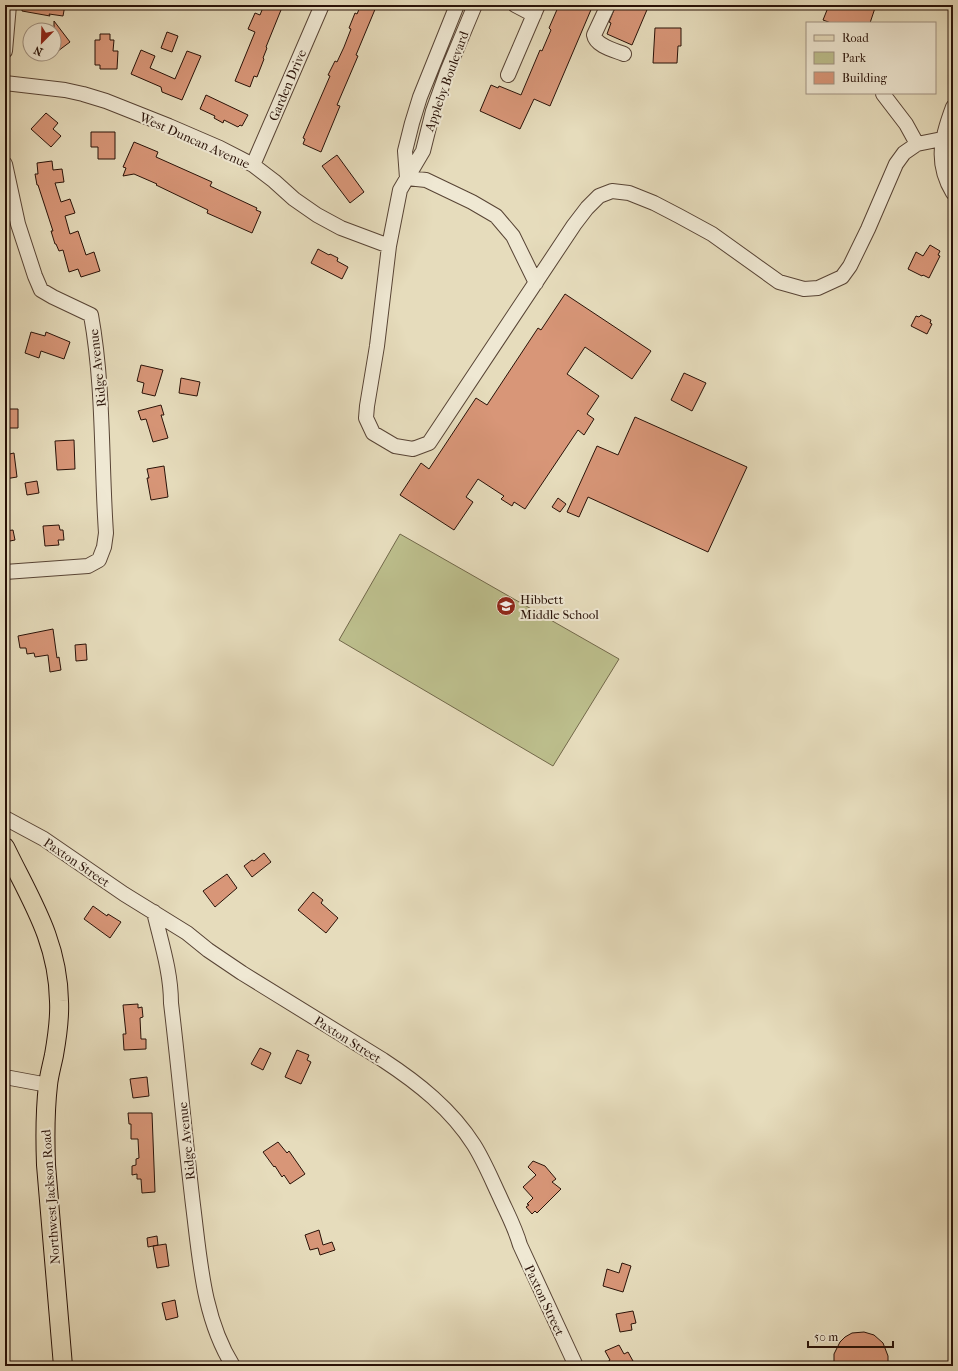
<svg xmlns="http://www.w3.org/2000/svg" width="958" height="1371" font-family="'IM FELL French Canon',serif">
  <rect width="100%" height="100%" fill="#e6dcbc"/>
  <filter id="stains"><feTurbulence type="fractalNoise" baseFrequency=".005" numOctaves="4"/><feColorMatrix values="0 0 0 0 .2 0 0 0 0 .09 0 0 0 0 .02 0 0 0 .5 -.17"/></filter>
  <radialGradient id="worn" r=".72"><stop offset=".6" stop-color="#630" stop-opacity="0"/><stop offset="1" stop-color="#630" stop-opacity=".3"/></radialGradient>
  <path fill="#bcbe8c" stroke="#72684a" d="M400,534L619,659L553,766L339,640Z"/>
  <path fill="#d89678" stroke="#291208" d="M22,5H65L63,16L49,14L50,16L22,11Z
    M264,5H283L266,47L267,48L263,58L264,59L257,77L254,76L250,87L235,81L255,32L248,29L255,13L260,15Z
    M361,5H370L376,7L356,55L358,56L337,105L340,106L321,152L303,144L305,139L303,138L330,76L328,75L335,61L337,62L344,47L351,29L349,28L355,13L357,14Z
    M559,5H593L550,106L534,99L520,129L480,111L491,85L498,88L499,86L521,95L540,50L542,51L551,30L549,28Z
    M616,5H649L632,45L607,34L611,23L609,22Z
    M829,5H876L870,23H831L823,20Z
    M54,21L70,42L54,54Z
    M655,28H681V46H678L677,63H653Z
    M167,32L178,36L172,52L161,48Z
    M100,34H110V40H114L113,51H118L117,69H100V65H95V40H100Z
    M141,50L155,56L150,68L175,79L187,51L201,56L182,100L162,92L161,87L131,74Z
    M206,95L248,115L242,126L240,125L238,127L224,120L223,123L214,118L215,116L200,109Z
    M46,113L58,123L53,129L61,136L51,147L31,129Z
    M91,132H115V159H98V147H91Z
    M134,142L158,152L156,157L212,182L210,186L257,208L256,210L261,212L252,233L207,213L208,210L156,185L157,184L134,174L123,176L126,168L123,167Z
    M337,155L364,192L350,203L322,166Z
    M52,161L53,170L62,169L64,182L55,183L61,202L70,199L75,213L65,216L70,234L78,231L86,255L94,252L100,271L81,277L78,269L69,272L63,250L59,251L56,244H55L51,231H53L38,185H37L35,174H38L37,163Z
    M930,245L940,251L938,255L940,256L929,278L923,275L922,276L908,269L916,252L923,256Z
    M318,249L329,255L330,254L338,258L337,261L348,267L342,279L311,263Z
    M565,294L651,351L632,379L585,347L567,374L599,396L587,414L594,419L584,435L578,430L525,509L514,502L512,506L501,499L504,496L478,479L466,497L473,502L454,530L400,495L421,463L429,469L476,398L487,405L538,328L541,330Z
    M921,315L931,320L930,323L932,324L927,334L911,326L916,316L919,317Z
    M31,332L45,336L46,332L70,342L64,359L41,351L39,358L25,353Z
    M141,365L163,370L155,396L142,393L144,383L137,381Z
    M684,373L706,383L692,411L671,400Z
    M181,378L200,382L197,396L179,393Z
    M161,405L164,415H161L168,438L153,442L146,419L141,420L138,411Z
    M6,409H18V428H6Z
    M635,417L747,467L708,552L588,497L579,517L567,512L597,446L618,455Z
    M74,440L75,469L57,470L55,441Z
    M14,453L17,477L5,479V455Z
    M164,466L168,497L151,500L147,478H149L147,469Z
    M37,481L39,493L27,495L25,483Z
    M558,498L566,504L560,512L552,507Z
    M59,525L60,530H63L64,540H58L59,545L45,546L43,526Z
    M13,530L15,540L5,542V531Z
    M53,629L57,658L59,657L61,670L50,672L48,655L35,657L34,653L27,654L26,648H20L18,636Z
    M86,644L87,660L76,661L75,645Z
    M264,853L271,862L252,877L244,866L252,860L254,861Z
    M227,874L237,888L215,907L203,891Z
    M313,892L323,900L321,903L338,918L326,933L298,910Z
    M93,906L107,916L108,914L121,922L110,938L84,919Z
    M138,1004V1008L142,1007L143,1017L140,1018L141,1039H146V1049L124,1050L123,1034H126L123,1005Z
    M260,1048L271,1053L263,1070L251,1064Z
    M297,1050L309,1055L307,1060L311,1062L301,1084L285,1077Z
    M147,1077L149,1096L133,1098L130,1079Z
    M128,1113H152L155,1192L142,1193L141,1179H137V1174L132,1175V1166L136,1165V1159L139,1158L138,1139H131V1124H129Z
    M278,1142L287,1153L289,1151L305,1174L290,1184L284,1175L282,1177L275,1166L274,1167L263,1152Z
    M533,1161L545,1166L556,1179L552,1182L561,1189L537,1213L535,1211L532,1214L526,1207L529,1205L527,1204L533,1198L523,1187L536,1175L528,1167Z
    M319,1230L323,1245L332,1242L335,1250L320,1255L318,1248L310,1250L305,1235Z
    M157,1236L158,1245L148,1247L147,1238Z
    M166,1244L169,1266L157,1268L153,1246Z
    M622,1263L631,1266L623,1292L603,1286L607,1269L619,1273Z
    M175,1300L178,1317L166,1320L162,1303Z
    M633,1311L636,1323L631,1324L632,1330L620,1332L616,1314Z
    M864,1332L874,1335L883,1343L888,1356V1366H834V1354L840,1342L845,1337L852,1333Z
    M619,1345L624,1354L628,1352L633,1361L629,1363L630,1366H602L610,1360L605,1351Z"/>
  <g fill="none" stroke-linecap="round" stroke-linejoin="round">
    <g stroke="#584435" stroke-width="16">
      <path id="minor" d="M475,5L447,72L433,111L423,151L400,190L389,246L377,346L367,406L366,418L373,433L395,446L413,449L429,443L574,225L587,208L599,196L612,191L629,193L654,203L679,216L712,234L779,282L804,289L818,288L842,277L850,266L868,229L896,164L904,153L917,144L942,139
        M515,5L534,15
        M608,5L594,35C596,46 614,50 624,54
        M5,51L9,5
        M508,75L538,5
        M5,83L65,90L83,94L106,101L169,126L220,148L253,165L274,181L294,199L317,215L341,228L389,246
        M883,94L906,124L917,144
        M953,107C941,139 935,163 953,193
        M5,164L18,224L35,276L41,290L53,297L91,315C104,387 101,461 106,533L104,547L99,560L88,566L5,572
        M253,165L322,5
        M407,178L405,151L412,123L420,97L457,5
        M407,178L426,180L472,202L496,216L513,236L536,283
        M5,818L44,839L124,894L187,933L208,950L242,973L383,1060C418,1083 451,1109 474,1145C484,1161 491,1178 499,1195C506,1211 515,1227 520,1245L576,1366
        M154,912C161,942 171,972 171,1003C179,1070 185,1138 193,1205C200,1260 203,1318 233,1366
        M5,1077L48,1085"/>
    </g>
    <g stroke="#291208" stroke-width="20">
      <path id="major" d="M5,847C30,899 58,940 59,1001C60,1019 57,1038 54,1055C52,1065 49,1075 48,1085C45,1111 45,1138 46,1165L63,1366"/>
    </g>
    <use href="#minor" stroke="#efe8d3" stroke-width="14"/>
    <use href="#major" stroke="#e6dcbc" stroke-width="18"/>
  </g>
  <defs>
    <g id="school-disc" transform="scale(1)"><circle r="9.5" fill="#8f2418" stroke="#efe8d3"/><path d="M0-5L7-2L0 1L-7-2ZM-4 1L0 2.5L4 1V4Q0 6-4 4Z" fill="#fff"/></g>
  </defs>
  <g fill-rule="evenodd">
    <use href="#school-disc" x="506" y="606"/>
  </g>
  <g text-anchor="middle" stroke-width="4" stroke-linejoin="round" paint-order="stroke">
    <g font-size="13" fill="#291208" stroke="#efe8d3">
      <text transform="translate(446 81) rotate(-70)" y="5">Appleby Boulevard</text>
      <text transform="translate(287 85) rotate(-67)" y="5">Garden Drive</text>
      <text transform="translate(195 140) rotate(24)" y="5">West Duncan Avenue</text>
      <text transform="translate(97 368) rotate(-96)" y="5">Ridge Avenue</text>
      <text transform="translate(77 862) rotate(34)" y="5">Paxton Street</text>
      <text transform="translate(348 1039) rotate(32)" y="5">Paxton Street</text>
      <text transform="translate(186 1141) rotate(-96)" y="5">Ridge Avenue</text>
      <text transform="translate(50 1197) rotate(-94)" y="5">Northwest Jackson Road</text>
      <text transform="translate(545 1300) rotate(65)" y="5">Paxton Street</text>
    </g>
    <g font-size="13" fill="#291208" stroke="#efe8d3" text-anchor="start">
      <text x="520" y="604">Hibbett<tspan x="520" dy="15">Middle School</tspan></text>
    </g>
  </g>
  <rect width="958" height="1371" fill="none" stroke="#e6dcbc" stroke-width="20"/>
  <rect x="6" y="6" width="946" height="1359" fill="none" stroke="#291208" stroke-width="2"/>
  <rect x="10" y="10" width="938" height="1351" fill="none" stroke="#291208"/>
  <rect x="806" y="22" width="130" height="72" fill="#efe8d3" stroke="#a09282"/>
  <rect x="814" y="35" width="20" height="6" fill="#e6dcbc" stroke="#a09282"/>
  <text x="842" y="42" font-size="12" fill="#291208">Road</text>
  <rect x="814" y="52" width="20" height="12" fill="#bcbe8c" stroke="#a09282"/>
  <text x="842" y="62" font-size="12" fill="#291208">Park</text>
  <rect x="814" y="72" width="20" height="12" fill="#d89678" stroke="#a09282"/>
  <text x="842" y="82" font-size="12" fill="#291208">Building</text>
  <g transform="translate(42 42) rotate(203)"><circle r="19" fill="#efe8d3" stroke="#a09282"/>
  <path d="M0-3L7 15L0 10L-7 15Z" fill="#8f2418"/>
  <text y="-6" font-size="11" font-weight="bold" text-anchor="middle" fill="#291208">N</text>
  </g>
  <path d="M808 1341v6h85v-6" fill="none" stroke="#291208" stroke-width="2"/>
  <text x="814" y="1341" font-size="12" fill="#291208" stroke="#efe8d3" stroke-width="3" paint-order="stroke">50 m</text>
  <rect width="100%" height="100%" filter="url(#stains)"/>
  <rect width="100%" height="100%" fill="url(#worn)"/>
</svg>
